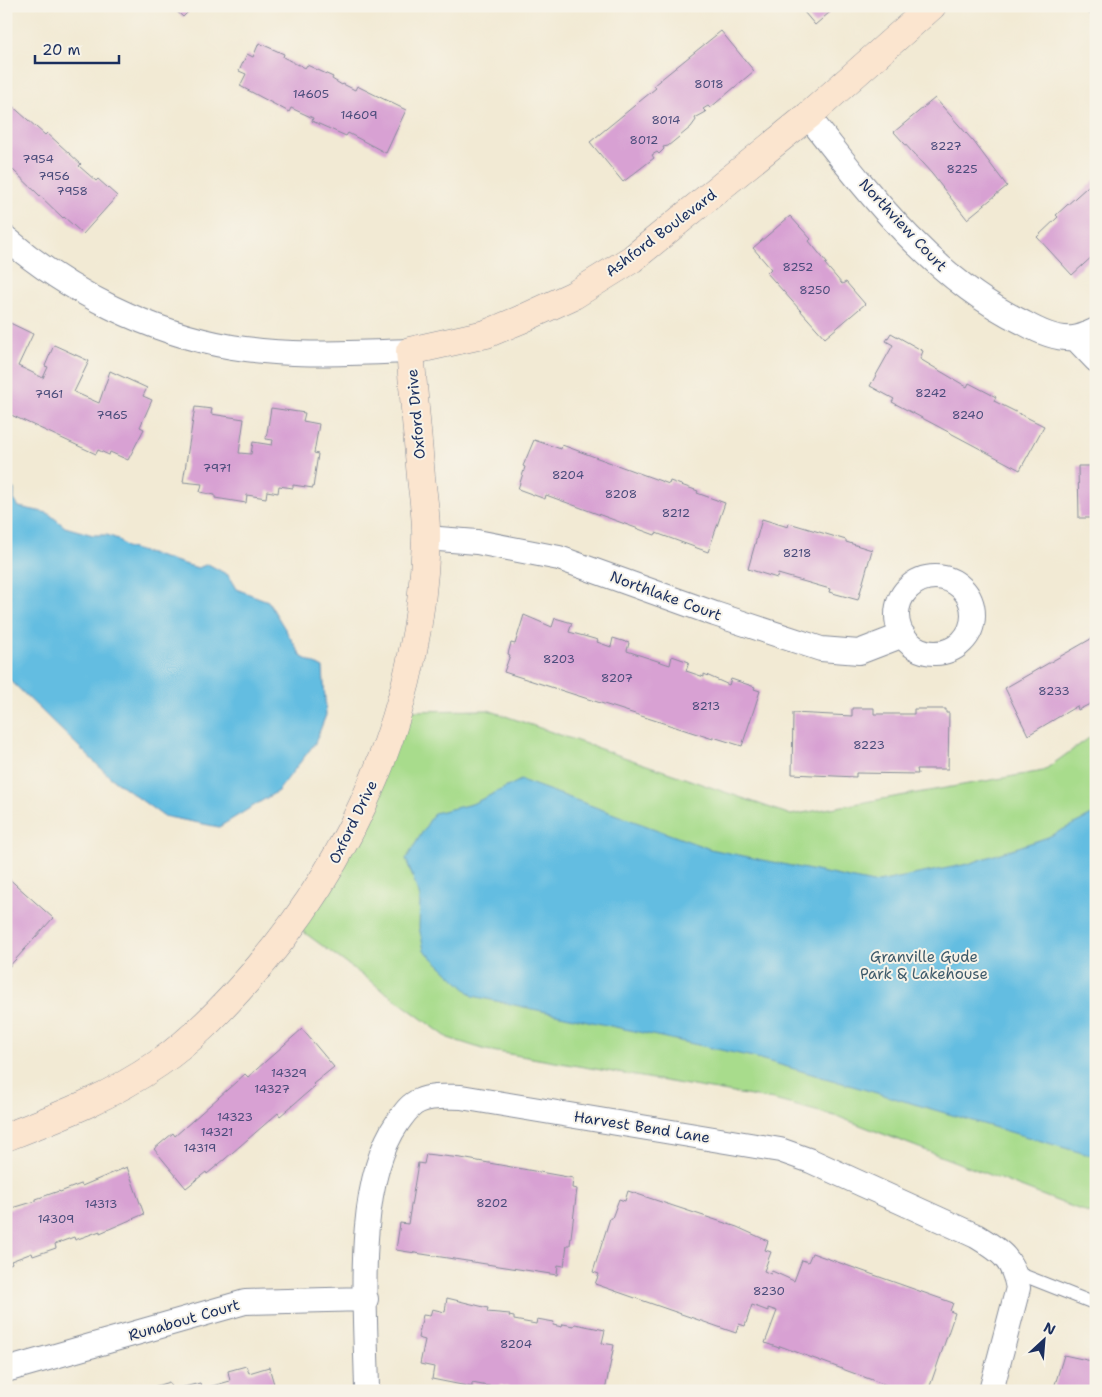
<svg xmlns="http://www.w3.org/2000/svg" width="1102" height="1397" font-family="'Shantell Sans',sans-serif">
  <rect width="100%" height="100%" fill="#f7f3e8"/>
  <filter id="ink" filterUnits="userSpaceOnUse"><feTurbulence type="fractalNoise" baseFrequency=".02" numOctaves="2"/><feDisplacementMap in="SourceGraphic" scale="10" xChannelSelector="R" yChannelSelector="G"/><feConvolveMatrix kernelMatrix="1 2 1 2 8 2 1 2 1" color-interpolation-filters="sRGB"/></filter>
  <filter id="wash" filterUnits="userSpaceOnUse"><feTurbulence type="fractalNoise" baseFrequency=".0096" numOctaves="4" result="noise"/><feDisplacementMap in="SourceGraphic" scale="20" xChannelSelector="R" yChannelSelector="G"/><feGaussianBlur stdDeviation="1.12" result="paint"/><feColorMatrix in="noise" values="0 0 0 0 0 0 0 0 0 0 0 0 0 0 0 0 0 1.4 0 .05"/><feComposite in="paint" operator="in"/></filter>
  <g filter="url(#wash)">
    <rect width="100%" height="100%" fill="#f2ead4"/>
    <path fill="#a8dc8c" stroke="#628675" d="M488,710L791,815L1043,771L1096,733V1216L839,1117L774,1100L486,1050L448,1038L294,925L400,711Z"/>
    <path fill="#64bde1" stroke="#4076a0" d="M6,488L14,489V500L19,507L48,513L65,527L93,535H107L118,539L126,547L198,568L208,564L228,575L236,589L268,601L302,657L323,668L326,715L315,743L278,791L219,827L163,816L110,777L6,676Z
      M521,780L710,849L873,883L968,864L1048,837L1096,813V1157L753,1057L473,996L424,950L419,927L420,897L406,859L434,813L472,804Z"/>
    <g id="blocks">
      <path fill="#d8a1d3" d="M171,6H201L196,11L192,8L183,17Z
        M799,6H837L815,25Z
        M1081,6H1096V20L1090,14Z
        M721,31L754,71L710,108L708,106L703,109L706,112L695,118L696,120L691,127L668,146L663,147L664,149L659,154L657,152L652,155L654,158L623,182L590,142L656,88L654,85Z
        M259,43L284,54L283,57L298,65V64L305,68L307,65L333,77L332,79L342,85L343,84L355,90L357,86L406,110L386,153L348,133L346,136L312,121L313,118L291,108L289,112L240,86L246,74L239,71L247,54L253,57Z
        M6,97L11,102L10,104L45,135L47,133L81,164L79,166L96,181L98,179L117,196L83,234L64,217L63,218L13,170L11,172L6,168Z
        M935,98L974,142L1007,186L967,219L932,174L894,132Z
        M1096,179L1095,254L1072,275L1037,237L1058,217L1056,215Z
        M790,216L811,239L809,241L827,263L825,264L842,284L846,282L865,304L825,338L767,273L771,269L753,248Z
        M6,321L33,334L18,366L29,371L43,378L48,367L45,366L54,345L89,361L74,392L99,403L110,371L147,388L143,396L152,400L140,427L144,429L128,460L110,452L109,455L98,450L96,454L9,414L10,412L6,410Z
        M891,333L923,351L920,359L967,387L969,383L996,397L994,401L1044,426L1020,470L892,402L894,399L870,386L893,345L886,341Z
        M195,407L212,409L211,414L244,419L239,453L251,454L253,442L272,445L273,440L266,439L271,408L305,413L303,421L319,424L314,453L318,454L313,488L293,485V488L279,486L278,493L267,491L266,498L247,495L246,503L215,498V495L200,492L202,484L183,482Z
        M534,440L561,449L562,445L669,484L670,481L698,491L697,493L725,503L708,552L656,533L655,535L546,495L545,499L518,489L525,467L523,466Z
        M1078,466H1096V518H1079Z
        M762,519L788,527L789,523L846,540V542L872,550L858,600L829,592L830,589L778,574L777,578L748,569Z
        M524,615L552,627L555,618L572,623L569,632L598,640L597,642L611,647L613,638L629,643L627,651L670,665L672,656L689,662L686,671L704,677V674L729,685L731,679L755,687L754,689L760,691L742,746L713,737V739L504,672L510,655L508,654L511,643L515,644Z
        M1096,636V701L1078,710L1077,706L1028,735L1005,688Z
        M852,708H874V714H914V709H946V713H949L948,769H917L918,774L856,773V777L792,774L793,713L852,716Z
        M6,876L53,918L6,970Z
        M302,1029L334,1067L313,1084L315,1086L280,1116L278,1113L225,1159L207,1174L206,1172L186,1188L154,1149L173,1133L175,1136L245,1074L248,1077Z
        M426,1154L461,1158L573,1178L572,1188L577,1189L570,1245H567L564,1266L558,1265L557,1275L396,1250L400,1223L408,1224L418,1163L424,1164Z
        M127,1167L144,1214L100,1233V1231L75,1240L74,1237L55,1244L56,1248L33,1256L32,1253L11,1261L12,1263L6,1266V1210L36,1201V1199L59,1191L60,1192L81,1184L82,1186Z
        M628,1191L737,1227L768,1241L765,1250L771,1252L764,1271L771,1274L772,1271L794,1281L802,1260L808,1262L812,1253L953,1303L950,1311L955,1313L929,1389L922,1387L921,1391H902L780,1346L779,1348L765,1343L777,1311L768,1308V1311L752,1305L745,1326L739,1324L736,1333L595,1284L599,1274L593,1272L610,1218H612L619,1199L625,1201Z
        M447,1298L488,1308L487,1312L510,1314L509,1316L514,1317V1320L536,1324L537,1319L554,1322L553,1325L562,1327L563,1324L574,1326L575,1324L605,1330L602,1343L614,1345L605,1391H523L500,1385L499,1388L472,1383V1387L432,1379L434,1367L420,1364L425,1340L418,1338L423,1315L430,1316L432,1309L445,1312Z
        M1064,1355L1096,1362V1391H1053Z
        M246,1366L249,1373L269,1367L276,1391H151L150,1388L169,1382L172,1390L200,1383L202,1389L230,1381L228,1371Z"/>
    </g>
  </g>
  <g filter="url(#ink)">
    <use href="#blocks" fill-opacity="0" stroke="#868c99" stroke-width="1"/>
    <g fill="none" stroke-linecap="round" stroke-linejoin="round">
      <g stroke="#868c99" stroke-width="14">
        <path id="lane" d="M1015,1272L1096,1304"/>
      </g>
      <g stroke="#868c99" stroke-width="26">
        <path id="street" d="M808,116C869,194 933,279 1024,323C1038,331 1057,340 1074,338C1082,337 1089,333 1096,330
          M6,238C68,292 151,333 232,347C291,357 351,353 410,351
          M1075,338L1096,360
          M426,538L477,542L559,558L715,614L821,649L859,652L903,635
          M897 615a38 38 0 1 1 76 0a38 38 0 1 1-76 0Z
          M6,1370L245,1302L366,1299
          M367,1391C366,1314 353,1186 398,1122C404,1114 409,1105 419,1101C432,1095 448,1097 461,1097L780,1150L811,1161L976,1236C1001,1251 1013,1259 1018,1288L991,1391"/>
      </g>
      <g stroke="#868c99" stroke-width="29">
        <path id="secondary" d="M6,1137C60,1116 112,1096 159,1063C191,1041 218,1013 244,984C355,862 420,705 426,540C427,519 423,497 421,477C417,435 414,393 410,351L486,334L522,319L574,295L632,259L808,116L932,6"/>
      </g>
      <use href="#lane" stroke="#fff" stroke-width="12"/>
      <use href="#street" stroke="#fff" stroke-width="24"/>
      <use href="#secondary" stroke="#fbe5cf" stroke-width="28"/>
    </g>
  </g>
  <g text-anchor="middle" stroke-width="4" stroke-linejoin="round" paint-order="stroke">
    <g font-size="12" fill="#4a4c7b">
      <text x="709" y="88">8018</text>
      <text x="311" y="98">14605</text>
      <text x="359" y="119">14609</text>
      <text x="666" y="124">8014</text>
      <text x="644" y="144">8012</text>
      <text x="946" y="150">8227</text>
      <text x="38" y="163">7954</text>
      <text x="962" y="173">8225</text>
      <text x="54" y="180">7956</text>
      <text x="72" y="195">7958</text>
      <text x="798" y="271">8252</text>
      <text x="815" y="294">8250</text>
      <text x="931" y="397">8242</text>
      <text x="49" y="398">7961</text>
      <text x="112" y="419">7965</text>
      <text x="968" y="419">8240</text>
      <text x="217" y="472">7971</text>
      <text x="568" y="479">8204</text>
      <text x="621" y="498">8208</text>
      <text x="676" y="517">8212</text>
      <text x="797" y="557">8218</text>
      <text x="559" y="663">8203</text>
      <text x="617" y="682">8207</text>
      <text x="1054" y="695">8233</text>
      <text x="706" y="710">8213</text>
      <text x="869" y="749">8223</text>
      <text x="289" y="1077">14329</text>
      <text x="272" y="1093">14327</text>
      <text x="235" y="1121">14323</text>
      <text x="217" y="1136">14321</text>
      <text x="200" y="1152">14319</text>
      <text x="492" y="1207">8202</text>
      <text x="101" y="1208">14313</text>
      <text x="56" y="1223">14309</text>
      <text x="769" y="1295">8230</text>
      <text x="516" y="1348">8204</text>
    </g>
    <g font-size="15" fill="#1b2f5e" stroke="#f7f3e8">
      <text transform="translate(903 225) rotate(47)" y="5">Northview Court</text>
      <text transform="translate(661 233) rotate(-37)" y="5">Ashford Boulevard</text>
      <text transform="translate(416 414) rotate(-95)" y="5">Oxford Drive</text>
      <text transform="translate(666 596) rotate(20)" y="5">Northlake Court</text>
      <text transform="translate(353 822) rotate(-64)" y="5">Oxford Drive</text>
      <text transform="translate(642 1127) rotate(9)" y="5">Harvest Bend Lane</text>
      <text transform="translate(184 1320) rotate(-16)" y="5">Runabout Court</text>
    </g>
    <g font-size="15" fill="#3e5a6a" stroke="#f7f3e8">
      <text x="924" y="962">Granville Gude<tspan x="924" dy="17">Park &amp; Lakehouse</tspan></text>
    </g>
  </g>
  <rect width="1102" height="1397" fill="none" stroke="#f7f3e8" stroke-width="25"/>
  <g transform="translate(1044 1340) rotate(26)" stroke="#f7f3e8" stroke-width="4" paint-order="stroke">
  <path d="M0-4L9 19L0 12L-9 19Z" fill="#1b2f5e"/>
  <text y="-8" font-size="14" font-weight="bold" text-anchor="middle" fill="#1b2f5e">N</text>
  </g>
  <path d="M35 55v8h84v-8" fill="none" stroke="#1b2f5e" stroke-width="2.5"/>
  <text x="42" y="55" font-size="15" fill="#1b2f5e" stroke="#f7f3e8" stroke-width="4" paint-order="stroke">20 m</text>
</svg>
